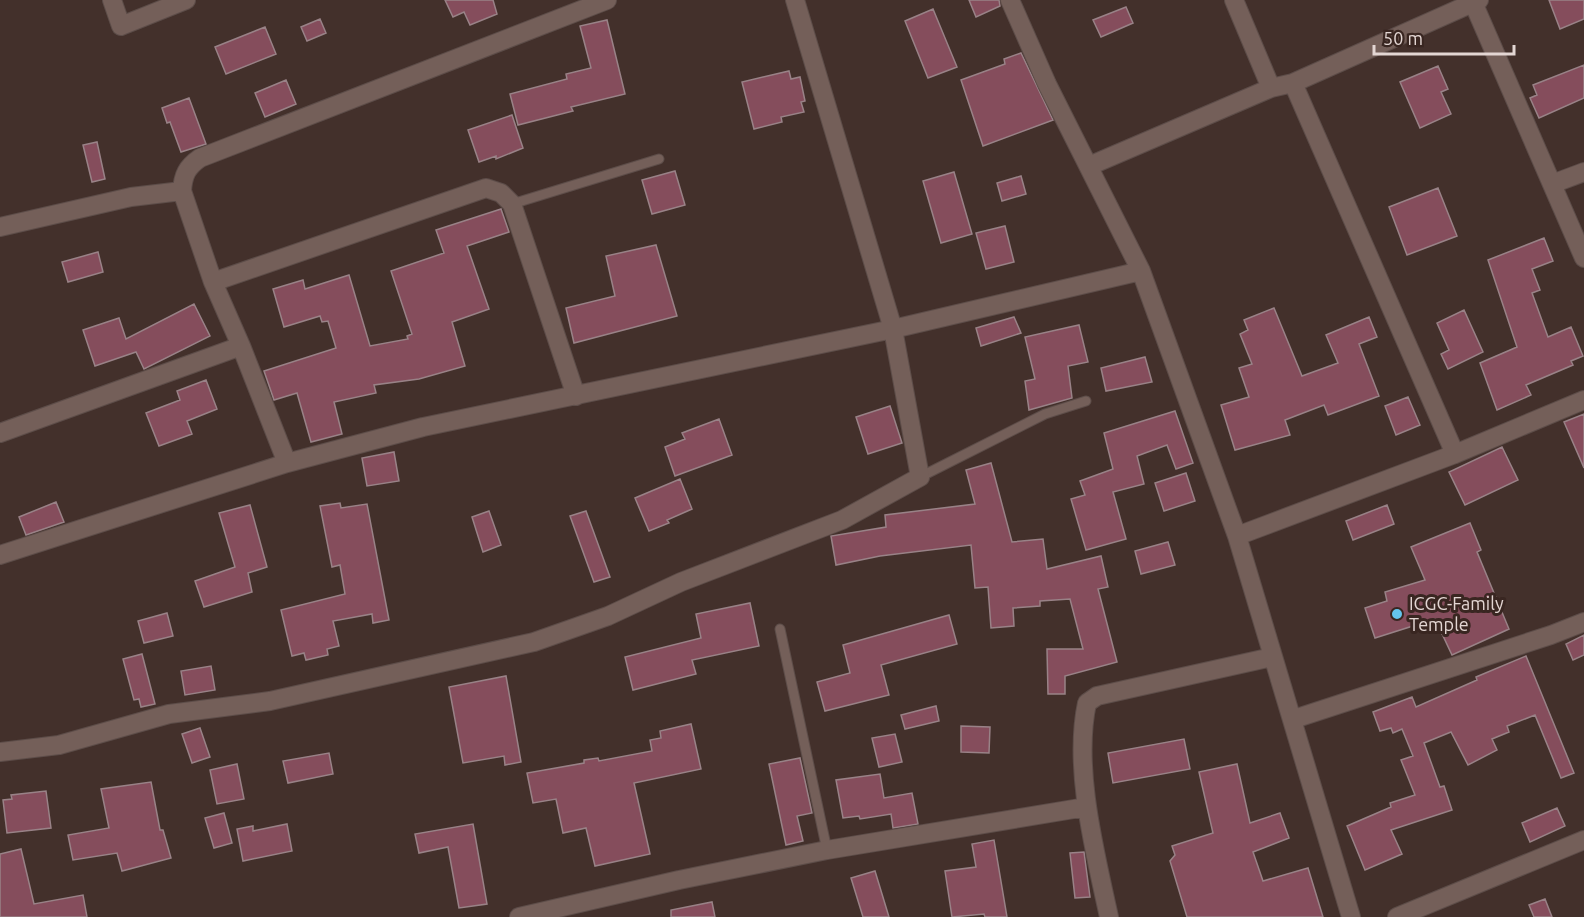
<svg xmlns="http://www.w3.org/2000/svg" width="1584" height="917" font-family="Ubuntu,sans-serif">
  <rect width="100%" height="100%" fill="#43302b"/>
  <path fill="#854d5c" stroke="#998287" stroke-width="1.5" d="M445,0H493L497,14L470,25L464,12L453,17Z
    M969,0H999L1000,6L976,17Z
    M1549,0H1584V19L1560,29Z
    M1126,7L1133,23L1101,37L1093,20Z
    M933,9L957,67L928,78L905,21Z
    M320,19L326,33L307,41L301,27Z
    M607,20L625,94L571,107L573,111L518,125L510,94L567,79L566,74L591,68L580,26Z
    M265,27L276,54L226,74L215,47Z
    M1021,53L1053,120L983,146L961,80L1005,64L1004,59Z
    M1584,65V98L1539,118L1530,98L1537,95L1533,85Z
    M1438,66L1448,89L1441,92L1451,114L1420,128L1400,82Z
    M789,71L791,79L800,77L805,101L801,102L804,112L781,117L782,122L754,129L742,82Z
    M286,80L296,104L265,117L255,93Z
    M189,98L206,144L181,152L170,122L167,123L162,108Z
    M512,115L523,148L496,159V156L479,162L468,130Z
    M97,142L105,179L92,182L83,145Z
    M675,171L685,205L652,214L642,180Z
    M954,172L972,234L941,243L923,181Z
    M1021,176L1026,194L1002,201L997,183Z
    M1438,188L1457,236L1407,255L1389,207Z
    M501,209L509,232L467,246L489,309L452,322L465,366L419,379L374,385L376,393L334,402L342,434L311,442L297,393L274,400L264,371L336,348L328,321L322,322L320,316L284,327L273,289L303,280L305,289L349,275L370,346L408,339L407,336L412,334L391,271L444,253L436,230Z
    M1005,226L1014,262L986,269L976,233Z
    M1544,238L1553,261L1532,269L1540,290L1532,293L1548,337L1571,327L1583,356L1571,361L1573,365L1526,385L1531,395L1497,410L1480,363L1517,347L1488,260Z
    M656,245L677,316L574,343L566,308L615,296L606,256Z
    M98,252L103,272L68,282L62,262Z
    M194,304L210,336L144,369L136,352L95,366L83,330L119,318L126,339Z
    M1274,308L1302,376L1338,363L1326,335L1369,317L1377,337L1359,344L1379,396L1328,415L1324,405L1285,420L1290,435L1235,450L1221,405L1249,397L1239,368L1252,364L1240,334L1248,330L1244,320Z
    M1464,310L1483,352L1448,369L1441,354L1449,350L1437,323Z
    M1014,317L1021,333L981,346L976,328Z
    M1079,325L1088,362L1068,366L1072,398L1029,410L1025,381L1035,379L1025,337Z
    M1145,357L1152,382L1106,391L1101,368Z
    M206,380L217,409L187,421L192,434L159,446L146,413L180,400L177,391Z
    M1408,397L1420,425L1396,435L1385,406Z
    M890,406L902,443L868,454L856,417Z
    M1175,411L1193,463L1176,469L1167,445L1137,456L1144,484L1113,492L1126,539L1086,550L1071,499L1085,495L1080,481L1113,469L1104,433Z
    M1584,414V468L1564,422Z
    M719,419L732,455L675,476L665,447L685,439L682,433Z
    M1502,447L1518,480L1465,505L1449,472Z
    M394,452L399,481L367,486L362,458Z
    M991,463L1012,542L1043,539L1047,569L1101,556L1108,587L1098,589L1117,662L1065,676V694H1048L1047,649H1083L1070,599L1040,601V606L1013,608L1014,626L991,628L988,587L975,588L971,545L880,556L836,565L831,536L886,527L885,515L975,504L966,470Z
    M1186,473L1195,501L1164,511L1155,483Z
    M680,479L692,509L667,520L669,523L649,531L635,498Z
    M56,502L64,522L26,535L19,517Z
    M340,503L341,508L367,504L389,620L373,623L372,614L333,621L339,646L327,649L328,655L306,660L304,653L292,656L281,610L345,594L340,565L332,567L320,506Z
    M250,505L267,567L248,573L252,592L204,607L195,581L235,567L219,513Z
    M1387,505L1394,524L1353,540L1346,521Z
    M489,511L501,545L483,552L472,517Z
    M586,511L610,577L594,582L570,516Z
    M1470,523L1481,550L1477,552L1509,629L1452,655L1435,619L1375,638L1365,608L1387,601L1385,592L1425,580L1411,547Z
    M1168,542L1175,565L1141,574L1135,551Z
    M750,603L759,646L692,660L696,674L633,690L625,657L701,638L696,614Z
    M167,613L173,636L144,643L138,621Z
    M949,615L957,644L881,665L889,695L825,711L817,682L850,673L843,645Z
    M1584,635V655L1573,660L1566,644Z
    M142,654L155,704L141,707L139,699L134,700L123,659Z
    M1526,656L1574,773L1561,778L1535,715L1507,726L1509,732L1492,739L1497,750L1468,765L1451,732L1424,743L1440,787L1444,786L1452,810L1391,830L1402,854L1365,870L1347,826L1391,807L1390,803L1415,795L1401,760L1413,756L1402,729L1393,733L1391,728L1380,731L1373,712L1412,697L1416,707L1477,680L1476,677Z
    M211,666L215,690L185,695L181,671Z
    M506,676L521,762L505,765L504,756L463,763L449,687Z
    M936,706L939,721L905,729L901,715Z
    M691,724L701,769L634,783L650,854L595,866L586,828L563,833L556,799L533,803L527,773L584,763V760L598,758L599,761L652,751L650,740L661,738L660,731Z
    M961,726L990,727L989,753L961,752Z
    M200,728L210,757L192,763L182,734Z
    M895,734L902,762L879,767L872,738Z
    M1184,739L1190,769L1113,783L1108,753Z
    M329,753L333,774L288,783L283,761Z
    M800,758L812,813L797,816L803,841L786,845L769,764Z
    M237,764L244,799L217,804L210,770Z
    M1237,764L1250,823L1280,813L1289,838L1253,852L1263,881L1308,868L1323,917H1187L1170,861L1175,855L1172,846L1213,833L1199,772Z
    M880,774L884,798L912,793L918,824L893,828L891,814L860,819L859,816L843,818L836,780Z
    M151,782L160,830H163L171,858L122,871L117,853L73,860L68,835L109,828L101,789Z
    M46,791L51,828L7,833L3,800L12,799L11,795Z
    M1557,808L1565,826L1530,842L1522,823Z
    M224,813L232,843L214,848L205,818Z
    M287,824L292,851L243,861L237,829L253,826V831Z
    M473,824L487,904L459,908L448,847L419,853L415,834Z
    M994,840L1007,917H985L984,914L952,917L945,871L976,867L972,844Z
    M21,849L34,904L83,895L87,917H0V854Z
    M1084,852L1090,897L1075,898L1070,853Z
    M875,871L889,917H863L851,878Z
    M1545,899L1552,917H1534L1529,905Z
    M712,902L715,917H671V910Z"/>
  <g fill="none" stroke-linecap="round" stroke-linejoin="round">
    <g stroke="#5d4d49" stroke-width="11">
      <path id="lane" d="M512,204L659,159
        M920,477L1045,414L1086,401
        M780,629L827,850"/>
    </g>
    <g stroke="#5d4d49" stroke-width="20">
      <path id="street" d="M112,0L121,26L186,0
        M1010,0L1047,84L1141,271L1237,536L1351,917
        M1234,0L1271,88
        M1472,0L1584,258
        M1293,83L1455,454
        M1089,166L1271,88L1293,83L1479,0
        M1552,184L1584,172
        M0,227L131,197L182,191
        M213,282L486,188L501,193L512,204L576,396
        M0,433L241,346
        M287,463L241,346L213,282L182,191C183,175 187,167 200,158L607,0
        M1237,536L1455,454L1584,400
        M0,555L287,463L423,427L893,329L1141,271
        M1294,719L1551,635L1584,622
        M0,752L59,745L169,714L270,701L534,642L608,616L681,582L842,520L920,477L893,329L795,0
        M519,917L679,880L827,850L1086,807
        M1109,917C1095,852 1073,768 1087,703L1097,696L1272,657
        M1397,917L1584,840"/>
    </g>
    <use href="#lane" stroke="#745f59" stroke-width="9"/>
    <use href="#street" stroke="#745f59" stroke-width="18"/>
  </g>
  <circle fill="#64c5ee" stroke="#392621" stroke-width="2" cx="1397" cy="614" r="6"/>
  <g text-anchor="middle" stroke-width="6" stroke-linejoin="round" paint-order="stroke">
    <g font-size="18" fill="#e3d6d3" stroke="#392621" text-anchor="start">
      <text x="1409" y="610">ICGC-Family<tspan x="1409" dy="21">Temple</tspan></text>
    </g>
  </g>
  <path d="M1374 45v9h140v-9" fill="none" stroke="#e3d6d3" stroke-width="3"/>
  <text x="1383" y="45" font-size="18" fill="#e3d6d3" stroke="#392621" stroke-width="4.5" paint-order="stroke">50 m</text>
</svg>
